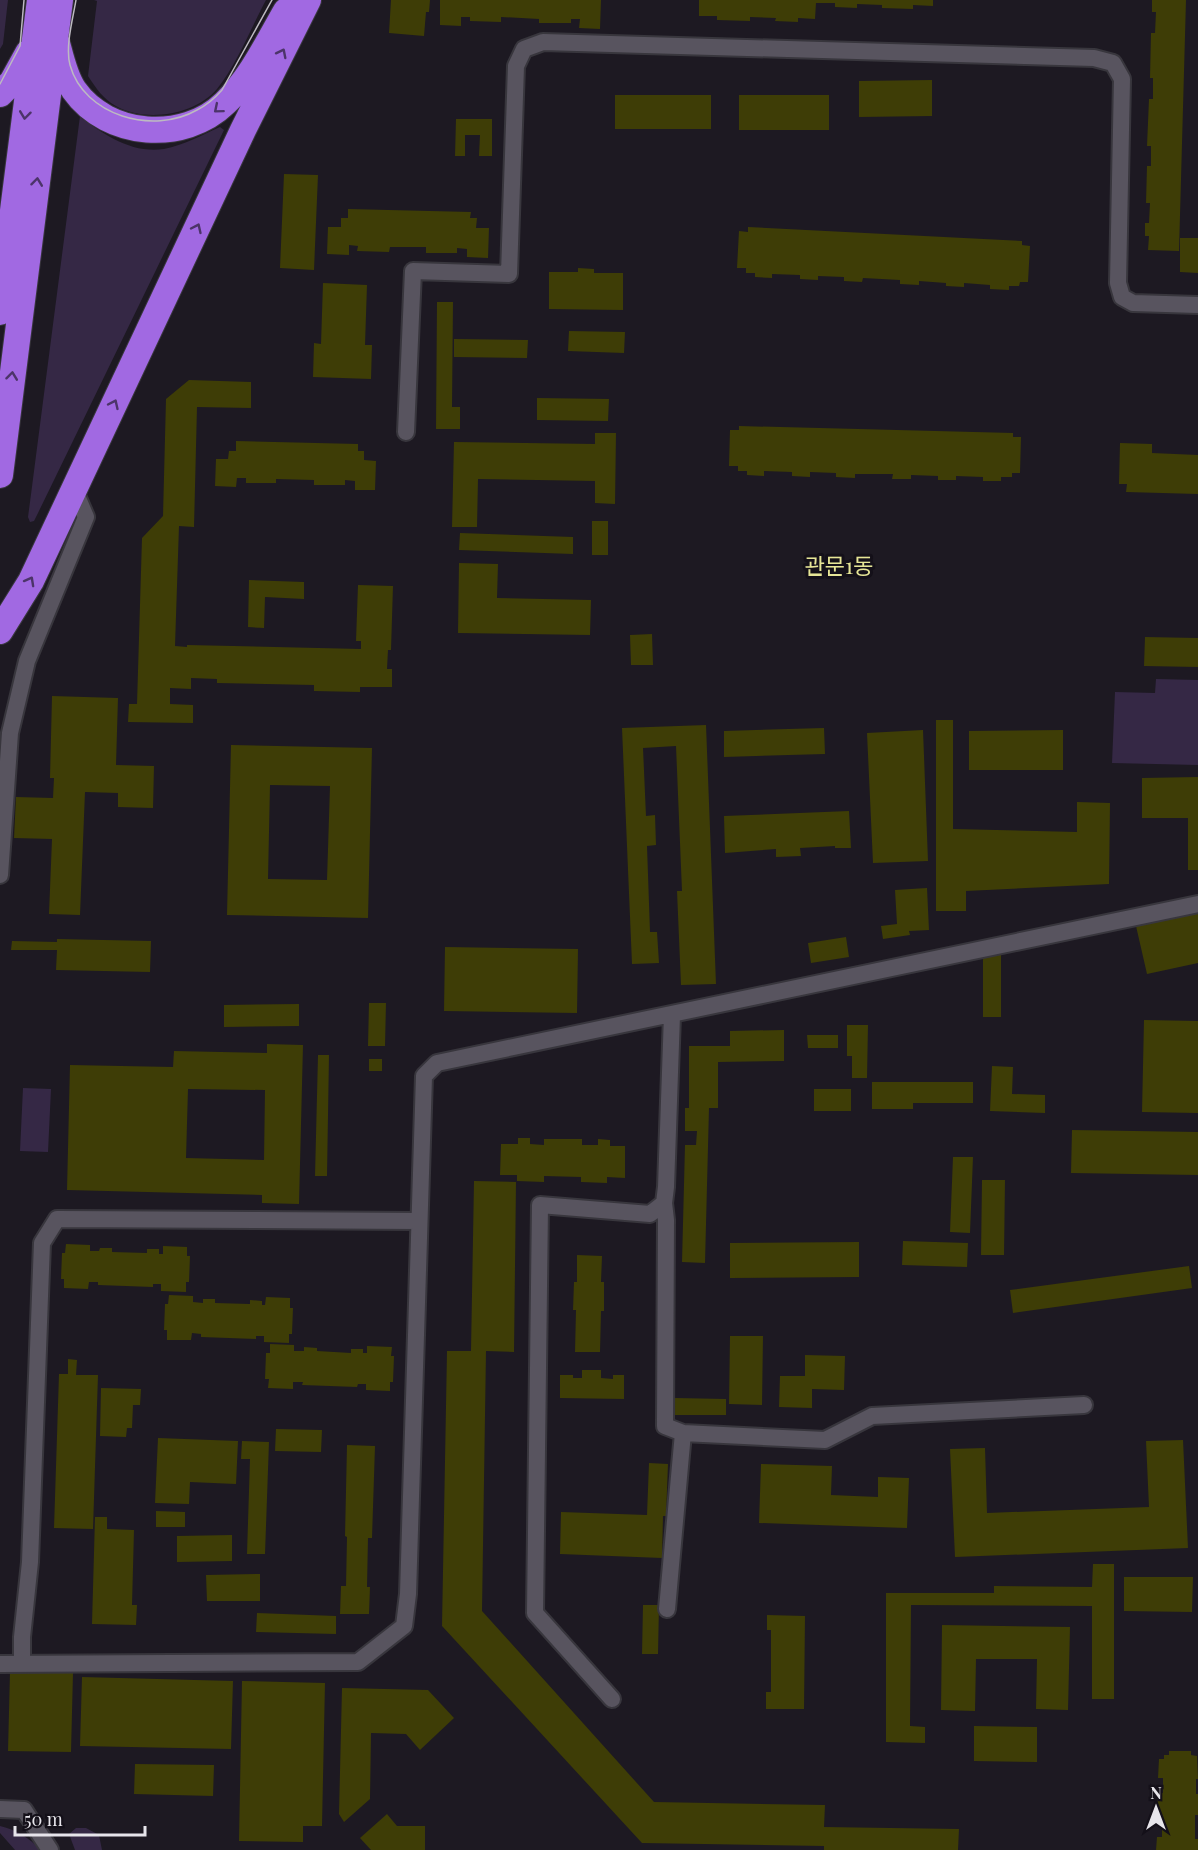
<svg xmlns="http://www.w3.org/2000/svg" width="1198" height="1850" font-family="'Playfair Display','Noto Sans KR',serif">
  <rect width="100%" height="100%" fill="#1d1922"/>
  <path fill="#352845" d="M0,0H8L3,44L0,49Z
    M94,0H266C252,26 236,66 217,89C195,115 146,123 116,106C103,99 96,88 88,76L97,1Z
    M80,116C103,135 133,154 164,149C184,145 202,135 220,127L224,130L38,513L34,521L30,522L28,517L30,502Z
    M1156,679L1198,680V765L1112,763L1115,692L1155,693Z
    M23,1088L51,1089L48,1152L20,1151Z
    M0,1826C17,1830 29,1838 41,1850H15L0,1833Z
    M76,1828H86L99,1835L102,1850H75L69,1834Z"/>
  <path fill="#3e3d06" fill-rule="evenodd" d="M391,0H430L429,12H426L424,36L389,33Z
    M440,0H601L600,29L579,28L580,19H571V23H539V19L501,17V22L470,21V17H461V26L440,25Z
    M699,0H933V6L913,5V9L882,8V5L857,4V8L835,7V3H816L815,19L798,18V22L775,21L776,18L750,17V21L717,20V16H699Z
    M1152,0H1186L1179,251L1148,250L1149,236H1145V223H1149L1150,203H1146L1147,166H1151V146H1147L1149,99H1153V78H1150L1151,33H1155L1156,12H1152Z
    M932,80V116L859,117V81Z
    M615,95H711V129H615Z
    M739,95H829V130H739Z
    M456,119H492V156H479L480,135H465V156H455Z
    M284,174L318,175L314,270L280,268Z
    M348,209L471,212L470,218H477L476,228H489L488,258L467,257V249L457,248V253H426V247H390L389,252L357,251L358,246L349,245V255L327,254L328,227H341V218H348Z
    M748,227L1022,241V245L1030,246L1028,282H1020L1019,286H1009V290L990,289V285L964,283V287L946,286V283L919,281V285L900,284V280L863,278L862,282L844,281V277L818,276V280L800,279V275L772,274V278L755,277V273H746V268H737L739,231L748,232Z
    M1180,238H1198V273L1180,272Z
    M578,268L594,269V273H623V310L549,309V272H578Z
    M323,283L367,285L365,345H372L371,379L313,377L314,343L321,344Z
    M437,302H453L452,407H460V429H436Z
    M569,331L625,332L624,353L568,351Z
    M454,339L528,340L527,358L454,357Z
    M189,380L251,382V408L197,407L194,527L179,526L175,646L187,647V645L361,649V641H356L358,585L393,586L391,650H388L387,669H392V687H360V692L314,691V685L217,683V679L191,678V689L170,688V704L193,705V723L128,722L129,704H137L142,538L163,516L166,399Z
    M537,398L609,399L608,421L537,420Z
    M739,426L1013,433V437H1021L1020,473H1012V477H1001V481H983V477L956,476V480H938V476L911,475V479H892L893,474H855V478L836,477V473L810,472V477L792,476V472L764,471V476L747,475V471H738V466H729L730,430H739Z
    M595,433H616L615,504L595,503V481L478,479L477,527H452L454,442L595,444Z
    M236,441L358,444V451H364V460L376,461L375,490H355V481L345,480V485H314V480L276,479V483H246V478H237L236,487L215,486L216,459H228L229,451H236Z
    M1120,443L1152,444V453L1198,455V494L1126,492L1127,484H1119Z
    M592,521H608V555H592Z
    M460,533L573,537V554L459,550Z
    M459,563L498,564L497,598L591,600L590,635L458,633Z
    M249,580L304,582V599L265,597L264,628L248,627Z
    M652,634L653,665H631L630,635Z
    M1145,637L1198,638V667L1144,666Z
    M52,696L118,698L116,765L154,766L153,808L118,807V793L85,792L80,915L49,914L52,839L14,838L16,797L53,798L54,778H50Z
    M936,720H953V829L1077,832V802L1110,803L1109,884L966,891V911H936Z
    M706,725L716,984L681,985L677,891H682L676,746L643,748L646,816L655,815L656,845L647,846L650,932H657L659,963L632,964L622,728Z
    M824,728L825,754L724,757V731Z
    M923,730L928,861L873,863L867,733Z
    M1063,730V770H969V731Z
    M231,745L372,748L368,918L227,915ZM270,785L330,786L327,880L268,879Z
    M1198,777V870H1188V818H1142V778Z
    M849,811L851,848H835V846L800,848L801,856L776,857V849L725,853L724,816Z
    M927,888L929,930L909,931L910,935L883,939L881,926L897,924L895,890Z
    M1198,913V963L1147,974L1136,926Z
    M846,937L849,957L811,963L808,943Z
    M57,939L151,941L150,972L56,970L57,950H11L12,941L57,942Z
    M445,947L578,949L577,1013L444,1011Z
    M983,954H1001V1017H983Z
    M369,1003H386L385,1046H368Z
    M299,1004V1026L224,1027V1005Z
    M1144,1020L1198,1021V1113L1142,1112Z
    M847,1025H868L867,1078H852V1056H847Z
    M784,1030V1061L718,1062V1108H709L705,1263L682,1262L685,1145H696L697,1131H685V1108H689V1046H730V1031Z
    M807,1035H838V1048H808Z
    M267,1044L303,1045L299,1204L262,1203V1195L67,1190L70,1065L173,1067L174,1051L267,1053ZM188,1089L265,1090L264,1160L186,1158Z
    M318,1055H329L327,1176H315Z
    M369,1059H382V1071H369Z
    M992,1066L1013,1067L1012,1094L1045,1095V1113L990,1111Z
    M872,1082H973V1103H913V1109H872Z
    M814,1089H851V1111H814Z
    M1072,1130L1198,1132V1175L1071,1173Z
    M518,1138H530V1144L544,1145V1139H582V1145H598V1139L610,1140V1146H625V1178L607,1177V1183L581,1182V1177L544,1176V1182L517,1181V1175H500L501,1144H518Z
    M953,1157H973L970,1233L950,1232Z
    M982,1180H1005L1004,1255H981Z
    M474,1181L516,1182L514,1352L486,1351L482,1611L654,1802L825,1805L824,1827L959,1829L958,1850H824V1846L642,1843L442,1626L447,1351H471Z
    M903,1241L968,1243L967,1267L902,1265Z
    M859,1242V1277L730,1278V1243Z
    M66,1244L90,1245V1251H99L100,1248H112V1252L147,1253V1249H159V1254H163V1246L187,1247V1256H190L189,1282H186V1292L161,1291V1284H153V1287L98,1285V1282H89L88,1289L64,1288V1279H61L62,1253H65Z
    M577,1255L602,1256L601,1282H604V1311H601L600,1352H575L576,1310H573L574,1282H577Z
    M1189,1266L1192,1288L1013,1313L1010,1290Z
    M169,1295L193,1296V1302L203,1303V1299H215V1303L250,1304V1300L262,1301V1305H265L266,1297L290,1298V1308H293L292,1334H289V1343L264,1342V1336H256V1339L201,1337V1334L192,1333L191,1340H167V1330H164L165,1304H168Z
    M730,1336H763L762,1405L729,1404Z
    M270,1344L294,1345V1351H304V1347L317,1348V1351L351,1353V1349H363V1353H367V1346L392,1347L391,1356H394L393,1382H390V1391L366,1390V1384H358L357,1387L302,1385L303,1382H293V1389L268,1388L269,1379H265L266,1353H270Z
    M805,1355L845,1356L844,1390L812,1389V1408L779,1407L780,1376H805Z
    M68,1359L77,1360L76,1375H98L93,1529L54,1528L59,1374H68Z
    M582,1370H601V1378L613,1379V1375H624V1399L560,1398V1375H573V1378H582Z
    M101,1388L141,1389L140,1405H133L132,1428H127L126,1437L100,1436Z
    M675,1398L726,1399V1415H675Z
    M276,1429L322,1430L321,1452L275,1451Z
    M158,1438L238,1441L236,1484L190,1482L189,1504L155,1503Z
    M1183,1440L1188,1548L955,1557L950,1449L985,1448L987,1513L1149,1507L1146,1441Z
    M242,1441L269,1442L265,1554H247L250,1459H241Z
    M347,1445L375,1446L372,1538H368L367,1587H370L369,1614H340L341,1586H346L347,1537L345,1536Z
    M649,1463L668,1464L666,1516H663L662,1558L560,1554L561,1512L647,1515Z
    M761,1464L832,1466L831,1495L878,1497V1477L909,1478L907,1528L759,1523Z
    M156,1511L185,1512V1527H156Z
    M95,1517H107V1529L134,1530L132,1605H137L136,1625L92,1624Z
    M232,1535V1561L177,1562V1536Z
    M1093,1564H1114V1699H1092V1606L911,1605L910,1726L925,1727V1743L886,1742V1593H994V1586L1092,1587Z
    M260,1574V1601H207L206,1575Z
    M1124,1577H1193L1192,1612L1124,1611Z
    M643,1605H659L658,1654H642Z
    M257,1613L336,1616V1634L256,1632Z
    M767,1615L805,1616L804,1709H766V1692H771V1630H767Z
    M942,1625L1070,1627L1068,1710L1036,1709L1037,1659H976L975,1711L941,1710Z
    M10,1672L73,1673L71,1752L8,1751Z
    M82,1677L233,1681L231,1749L80,1746Z
    M242,1681L325,1683L322,1826H303V1842L239,1841Z
    M342,1688L428,1690L454,1718L420,1750L406,1734L371,1733L370,1799L344,1822L339,1814Z
    M974,1726L1037,1727V1762L974,1761Z
    M1169,1751H1191V1755L1197,1756L1198,1779H1196V1794H1198V1815H1195V1839H1198V1850H1156L1157,1837H1162V1814H1157L1158,1792L1163,1793V1778H1158L1159,1759H1164V1755H1169Z
    M135,1764L214,1765L213,1796L134,1794Z
    M387,1814L397,1826H425V1850H371L360,1838Z"/>
  <g fill="none" stroke-linecap="round" stroke-linejoin="round">
    <g stroke="#38363d" stroke-width="20">
      <path id="minor" d="M406,432L413,271L509,274L516,66L524,49L543,42L1094,58L1113,63L1122,79L1118,283L1122,297L1133,303L1198,305
        M0,875L10,733L27,661L86,517L74,489
        M672,1015L666,1187L664,1203L666,1220L665,1426L683,1433L825,1440L872,1416L1084,1405
        M667,1609L683,1433
        M0,1664L358,1662L404,1626L408,1594L424,1076L437,1063L1198,904
        M22,1664V1637L30,1562L42,1243L57,1219L419,1221
        M612,1699L535,1613L540,1205L650,1214L664,1203
        M0,1809L24,1810L50,1850"/>
    </g>
    <g stroke="#38363d" stroke-width="28">
      <path id="highway" d="M57,43C61,58 65,77 74,90C108,138 184,143 225,103C251,78 268,42 286,11
        M0,94L12,82L28,53
        M0,312L40,0
        M0,475L60,0
        M0,631L31,581L243,130L308,0"/>
    </g>
    <use href="#minor" stroke="#58545f" stroke-width="16"/>
    <use href="#highway" stroke="#a169e2" stroke-width="26"/>
    <path stroke="#bdbac1" stroke-width="1.5" d="M76,0C73,18 65,47 70,65C84,116 153,135 197,110C207,105 215,98 222,90L272,0
      M0,84L20,46L24,0"/>
  </g>
  <defs><path id="oneway-chevron" d="M-2-3.5L2.5 0L-2 3.5" fill="none" stroke-width="1.6" stroke-linecap="round" stroke-linejoin="round" transform="scale(1.5)"/></defs>
  <g stroke="#4c3469">
    <use href="#oneway-chevron" transform="translate(282 53) rotate(-63)"/>
    <use href="#oneway-chevron" transform="translate(218 109) rotate(140)"/>
    <use href="#oneway-chevron" transform="translate(25 115) rotate(97)"/>
    <use href="#oneway-chevron" transform="translate(37 182) rotate(-83)"/>
    <use href="#oneway-chevron" transform="translate(197 228) rotate(-65)"/>
    <use href="#oneway-chevron" transform="translate(12 376) rotate(-83)"/>
    <use href="#oneway-chevron" transform="translate(114 404) rotate(-65)"/>
    <use href="#oneway-chevron" transform="translate(30 581) rotate(-61)"/>
  </g>
  <g text-anchor="middle" stroke-width="6" stroke-linejoin="round" paint-order="stroke">
    <g font-size="22" fill="#e7e697" stroke="#141019">
      <text x="839" y="574">관문1동</text>
    </g>
  </g>
  <g transform="translate(1156 1808)" stroke="#141019" stroke-width="4.5" paint-order="stroke">
  <path d="M0-4.5L10 22L0 15L-10 22Z" fill="#e7e5eb"/>
  <text y="-9" font-size="16" font-weight="bold" text-anchor="middle" fill="#e7e5eb">N</text>
  </g>
  <path d="M15 1826v9h130v-9" fill="none" stroke="#e7e5eb" stroke-width="3"/>
  <text x="24" y="1826" font-size="18" fill="#e7e5eb" stroke="#141019" stroke-width="4.5" paint-order="stroke">50 m</text>
</svg>
